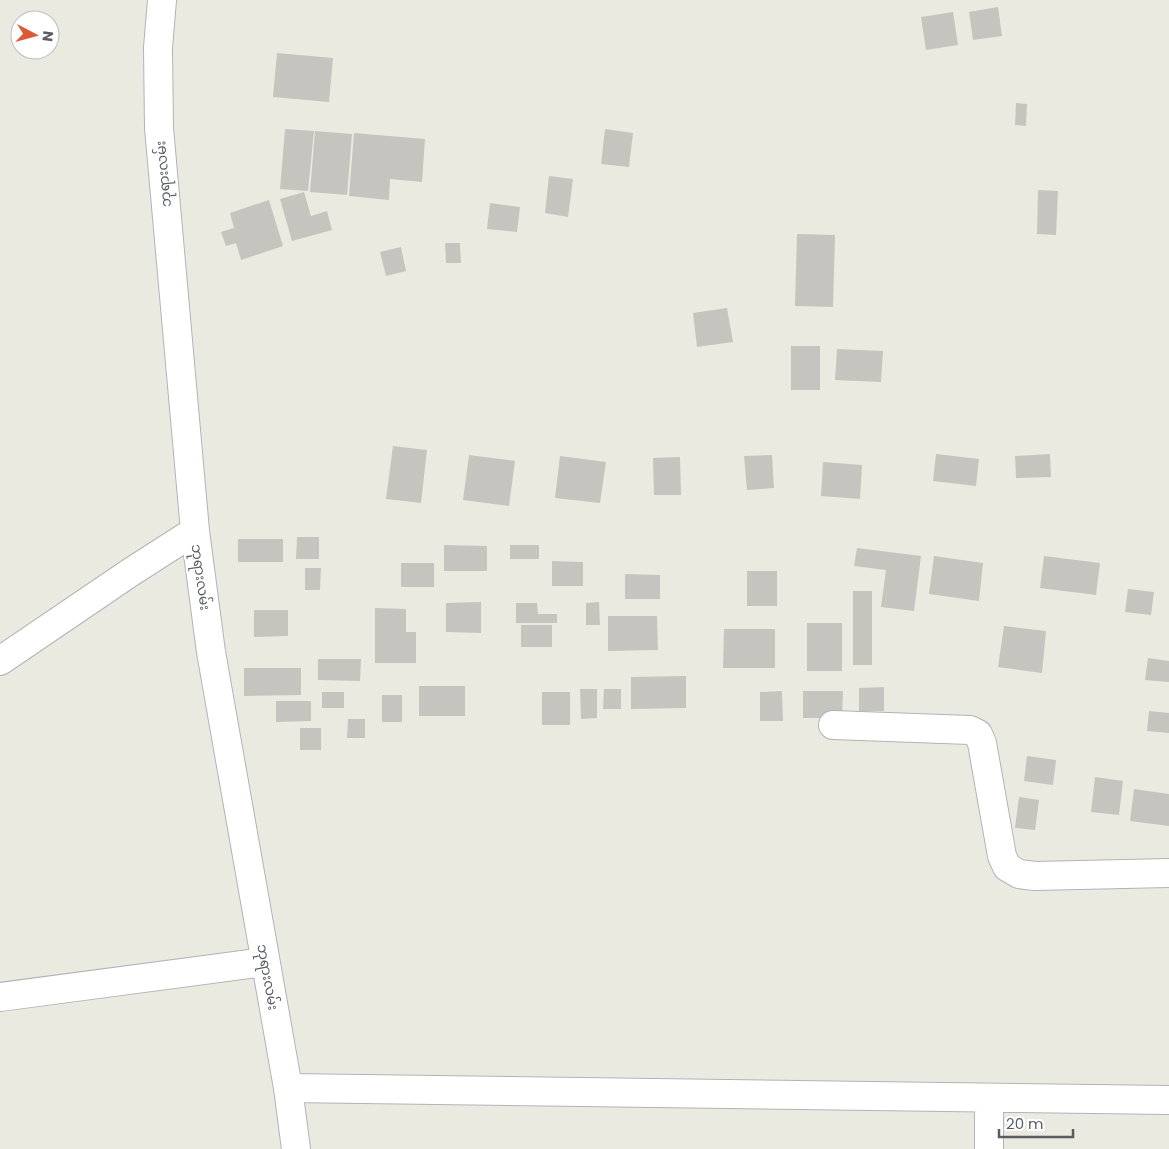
<svg xmlns="http://www.w3.org/2000/svg" width="1169" height="1149" font-family="Poppins,'Noto Sans Myanmar',sans-serif">
  <rect width="100%" height="100%" fill="#ebeae1"/>
  <path fill="#c6c4be" d="M998,7L1002,36L973,40L969,12Z
    M953,12L958,45L926,50L921,17Z
    M277,53L333,58L329,102L273,97Z
    M1016,103L1027,104L1026,126L1015,125Z
    M285,129L314,131L308,191L280,189Z
    M605,129L633,133L629,167L601,164Z
    M315,131L352,134L347,195L310,192Z
    M354,133L425,139L422,182L390,179L389,200L349,196Z
    M549,176L573,179L568,217L545,213Z
    M1038,190L1058,191L1056,235L1037,234Z
    M304,192L311,216L327,211L332,230L292,241L280,199Z
    M269,200L283,246L241,260L236,243L226,246L221,232L234,228L230,213Z
    M490,203L520,207L517,232L487,229Z
    M797,234L835,235L833,307L795,306Z
    M445,243H460L461,263H446Z
    M401,247L406,271L386,276L380,252Z
    M727,308L733,342L697,347L693,313Z
    M791,346H820V390H791Z
    M837,349L883,351L881,382L835,380Z
    M393,446L427,450L421,503L386,499Z
    M936,454L979,459L976,486L933,481Z
    M1050,454L1051,477L1016,478L1015,456Z
    M469,455L515,461L509,506L463,500Z
    M772,455L774,488L747,490L744,456Z
    M560,456L606,462L600,503L555,498Z
    M680,457L681,495H654L653,458Z
    M823,462L862,465L860,499L821,496Z
    M297,537H319V559H296Z
    M238,539H283V562H238Z
    M444,545L487,546V571H444Z
    M510,545H539V559H510Z
    M857,548L921,556L914,611L881,607L886,570L854,566Z
    M934,556L983,563L979,601L929,594Z
    M1044,556L1100,563L1096,595L1040,588Z
    M552,561L583,562V586H552Z
    M401,563H434V587H401Z
    M305,568H321L320,590H305Z
    M747,571H777V606H747Z
    M625,574L660,575V599H625Z
    M1128,589L1154,592L1151,615L1125,612Z
    M853,591H872V665H853Z
    M481,602V633L446,632V603Z
    M599,602L600,625H586V603Z
    M516,603H537L538,614H557V623H516Z
    M375,608L406,609V632H416V663H375Z
    M254,610H288V636L254,637Z
    M608,616H657L658,650L608,651Z
    M807,623H842V671H807Z
    M521,625H552V647H521Z
    M1004,626L1046,631L1042,673L998,667Z
    M724,629H775V668H723Z
    M1148,658L1169,661V682L1145,680Z
    M318,659H361L360,681L318,680Z
    M244,668H301V695L244,696Z
    M686,676V708L631,709V677Z
    M419,686H465V716H419Z
    M884,687V711H859V688Z
    M580,689H597V718L581,719Z
    M604,689H621V709H603Z
    M782,691L783,721H760V692Z
    M803,691H843L842,718H803Z
    M322,692H344V708H322Z
    M542,692H570V725H542Z
    M382,695H402V722H382Z
    M276,701H311V721L276,722Z
    M1149,711L1169,713V733L1147,731Z
    M348,719H365V738H347Z
    M300,728H321V750H300Z
    M1027,756L1056,760L1053,785L1024,781Z
    M1095,777L1123,781L1119,815L1091,812Z
    M1134,789L1169,794V826L1130,821Z
    M1019,797L1039,800L1035,830L1015,828Z"/>
  <g fill="none" stroke-linecap="round" stroke-linejoin="round">
    <g stroke="#b2b3b8" stroke-width="30">
      <path id="minor" d="M0,661L131,572L195,531
        M833,725L970,730L978,734L982,743L1002,856L1007,867L1019,874L1035,876L1169,873
        M0,997L265,962
        M288,1088L1169,1100
        M989,1149V1098"/>
    </g>
    <g stroke="#b2b3b8" stroke-width="30">
      <path id="tertiary" d="M162,0L158,48L159,128L195,531L211,652L288,1088L296,1149"/>
    </g>
    <use href="#minor" stroke="#fff" stroke-width="28"/>
    <use href="#tertiary" stroke="#fff" stroke-width="28"/>
  </g>
  <g text-anchor="middle" stroke-width="4.5" stroke-linejoin="round" paint-order="stroke">
    <g font-size="14" fill="#595c61" stroke="#fff">
      <text transform="translate(163 174) rotate(-95)" y="5">ဘုရားလမ်း</text>
      <text transform="translate(201 577) rotate(82)" y="5">ဘုရားလမ်း</text>
      <text transform="translate(268 977) rotate(80)" y="5">ဘုရားလမ်း</text>
    </g>
  </g>
  <g transform="translate(35 35) rotate(96)"><circle r="24" fill="#ffffff" stroke="#bdbec0"/>
  <path d="M0-4L9 19L0 12L-9 19Z" fill="#db5937"/>
  <text y="-8" font-size="14" font-weight="bold" text-anchor="middle" fill="#595c61">N</text>
  </g>
  <path d="M999 1129v8h74v-8" fill="none" stroke="#595c61" stroke-width="2.5"/>
  <text x="1006" y="1129" font-size="15" fill="#595c61" stroke="#ffffff" stroke-width="4" paint-order="stroke">20 m</text>
</svg>
